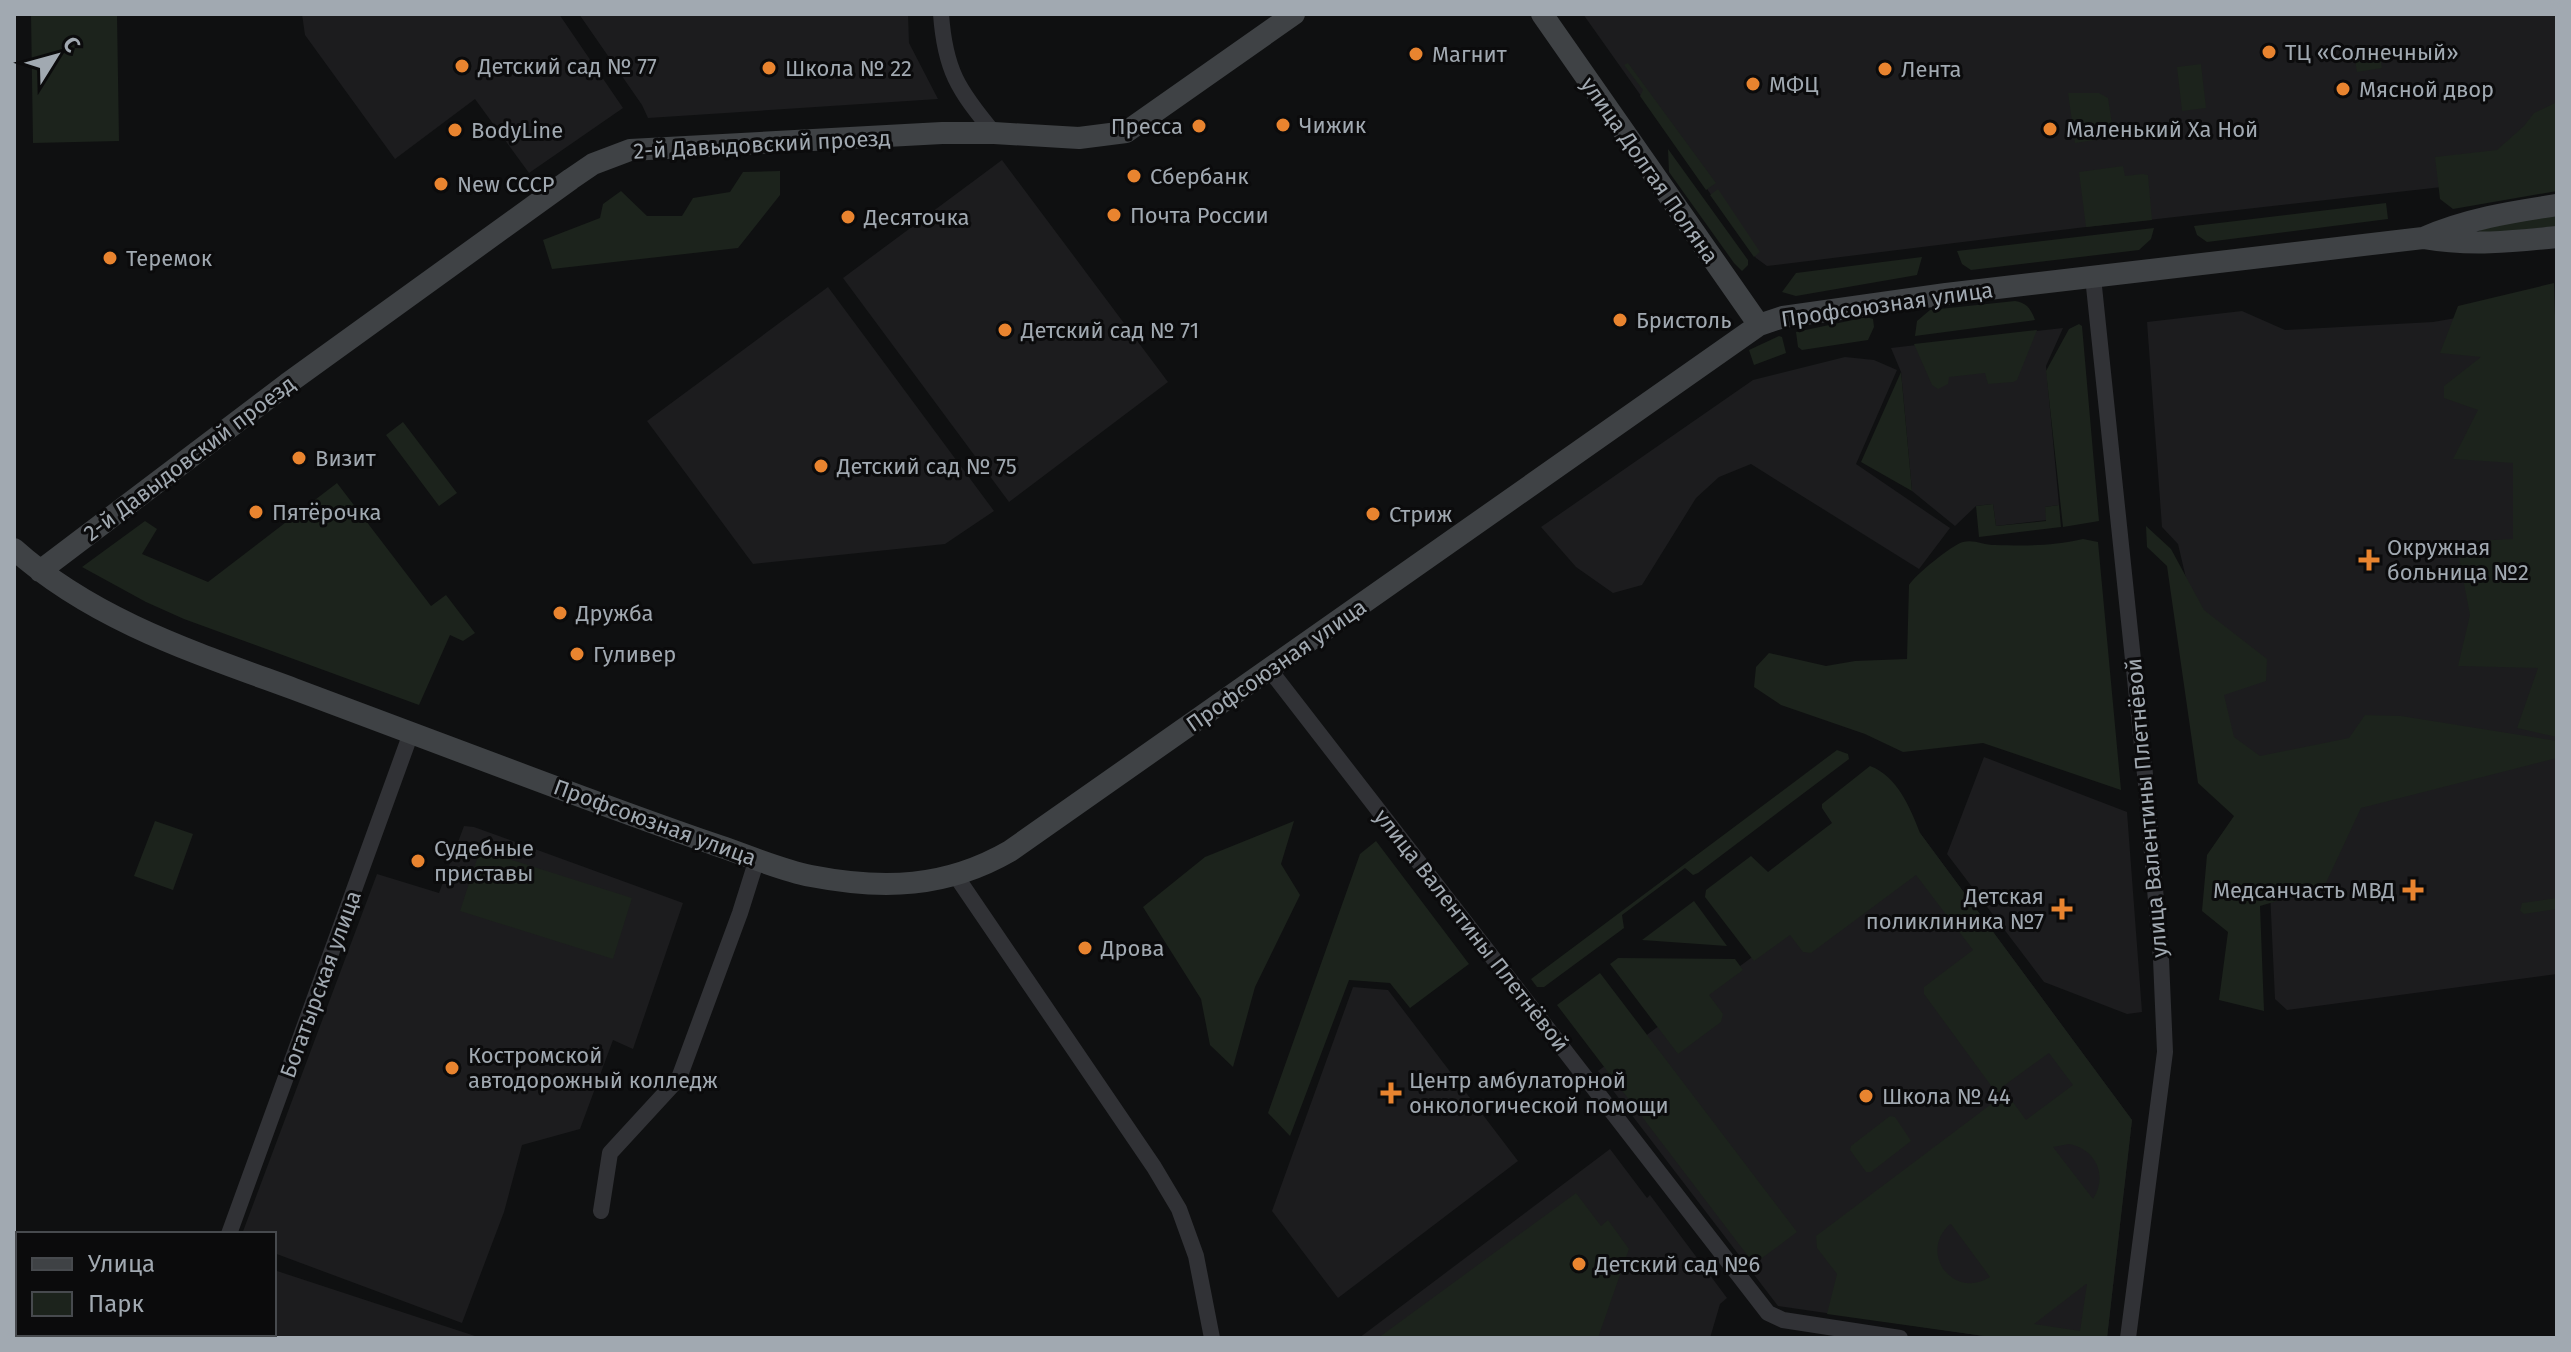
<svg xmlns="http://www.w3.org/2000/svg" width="2571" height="1352" font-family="'Fira Sans',sans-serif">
  <rect width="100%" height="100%" fill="#0f1011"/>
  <path fill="#1c1c1e" d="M302,14H559L623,108L529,173L475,99L395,159L305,35Z
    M579,14H908L909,43L938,99L648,118L642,105Z
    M1583,14H2557V105L2536,126L2451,186L2086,227L1767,266L1756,258Z
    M1002,160L1168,382L1009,502L843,278Z
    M828,287L994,511L945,544L753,564L647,421Z
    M2547,302L2557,368V974L2287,1010L2275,999L2266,806L2229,762L2178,544L2162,527L2147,322L2242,311L2285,330L2433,322Z
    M2063,328L2046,366L2059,505L2045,507L2047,520L1996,526L1993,504L1976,506L1955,526L1912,491L1901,372L1891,348Z
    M1845,357L1874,360L1897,370L1856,464L1950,528L1919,569L1751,464L1719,477L1696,498L1642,585L1613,593L1576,567L1541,527L1753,380Z
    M1984,757L2127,812L2142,1012L2127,1014L2044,982L1947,854Z
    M464,826L474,827L683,903L633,1049L613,1040L580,1129L522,1145L504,1212L462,1323L274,1253V1234H242L377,874L439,893Z
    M1920,833L2132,1120L2107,1338H1998L1778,1306L1598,1071Z
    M1353,987L1388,990L1518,1161L1338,1298L1272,1211Z
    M1610,1149L1647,1198L1650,1195L1727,1298L1720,1304L1710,1338H1359Z
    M274,1270L475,1336L479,1338H202L203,1334H274Z"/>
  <path fill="#1c231c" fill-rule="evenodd" d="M31,14H117L119,141L33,143Z
    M2378,45L2382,68L2357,72L2353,49Z
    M1628,63L1716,183L1706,190L1640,96L1643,90L1624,65Z
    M2201,64L2206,108L2182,111L2177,67Z
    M2068,93H2099L2108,98L2114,137L2075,143Z
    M2557,102V191L2453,209L2440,199L2435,157L2497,150L2524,126L2534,113Z
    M1668,149L1748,260V265L1742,271L1734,263L1669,172Z
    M2123,166L2125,176L2142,174L2148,175L2152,220L2086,227L2079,172Z
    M780,171V195L738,248L552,269L543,240L600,218L603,204L621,191L647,216H682L693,198L730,192L743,172Z
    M1718,189L1760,252L1754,257L1710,195Z
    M2386,203L2388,219L2207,242L2197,235L2194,226Z
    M2557,215V226L2488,234L2478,232L2487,225Z
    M2154,228L2151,239L2139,250L1971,270L1962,264L1957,251Z
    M1922,257L1917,275L1796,296L1782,292L1796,273Z
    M2554,283L2557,380V737L2517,728L2538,668L2458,666L2470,615L2456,542L2513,539V463L2453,459L2478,410L2444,398V386L2481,357L2440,353L2458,306Z
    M2015,301C2027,303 2031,309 2035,320L1915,336L1917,321L1930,310Z
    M1867,317L1873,319L1874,327L1868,340L1802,350L1798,347L1796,332Z
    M2079,324L2082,326L2099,521L2063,527L2046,371L2069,329Z
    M2037,330L2017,380L2013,382L1988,384L1985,373L1949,377L1948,384L1938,389L1932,385L1914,344Z
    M1779,336L1782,337L1786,353L1754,365L1749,350Z
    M1901,372L1912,491L1861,462Z
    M403,422L457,493L439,506L386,435Z
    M337,483L431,606L446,595L475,633L463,641L450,635L419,705L184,619L146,602L82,567L145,521L157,529L142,554L208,582Z
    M1993,504L1996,526L2046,521L2045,507L2059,505L2061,527L1979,537L1976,506Z
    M2146,526L2171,549L2204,610L2267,659L2266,681L2224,695L2234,737L2260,756L2349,738L2365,715L2401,716L2557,741V758L2361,808L2324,887L2260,906L2264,1011L2219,1000L2228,932L2202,911L2207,855L2234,816L2198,783L2167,566L2147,547Z
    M2083,539L2098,542L2121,790L1983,743L1903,752L1865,734L1781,705L1754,687L1756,667L1769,653L1826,666L1855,661L1907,659L1909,585C1915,575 1952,545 1963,542C1973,539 1984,545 1995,545C2028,546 2051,546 2083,539Z
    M1837,750L1848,754L1849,759L1698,873L1693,875L1685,868L1622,915L1624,928L1544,987H1537L1531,979Z
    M1870,766C1897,776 1910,807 1920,833L2132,1120L2107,1338H1998L1827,1314L1837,1274L1817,1248L1816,1236L1990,1105L1992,1087L1924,994V987L1973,950L1916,875L1811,953L1803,952L1790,935L1754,961L1705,897L1706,890L1751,856L1768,872L1832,823L1822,808V804ZM2049,1053L2073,1085L2026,1120L2002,1087ZM2069,1144C2096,1149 2108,1176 2093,1199L2053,1147ZM1950,1224H1951L1990,1277C1953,1300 1918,1253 1950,1224ZM2087,1284L2080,1331L2034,1324L2086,1284Z
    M155,821L193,834L173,890L134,876Z
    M1294,821L1281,864L1300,895L1255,987L1233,1067L1210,1045L1201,999L1143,907L1205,857Z
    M1376,841L1469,964L1410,1008L1390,983L1349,980L1290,1136L1268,1113L1360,854Z
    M480,850L632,898L613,959L460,911Z
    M2557,898V909L2524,914L2520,911L2522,903Z
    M1694,901L1727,946L1642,940Z
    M1618,958L1735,959L1743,970L1709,995L1723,1014L1721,1022L1678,1054L1610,964Z
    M1600,973L1797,1232L1754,1264L1557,1005Z
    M1890,1116L1895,1117L1911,1141L1871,1172H1866L1850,1150L1851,1146Z
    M1576,1193L1601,1226L1608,1220L1629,1249L1598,1338H1378Z"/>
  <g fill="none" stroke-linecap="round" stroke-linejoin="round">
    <path stroke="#313236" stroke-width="16" d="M941,14C945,70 958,90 994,133
      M2093,277L2146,784L2161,959L2165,1052L2128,1338
      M1269,669L1768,1313L1783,1320L1900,1338
      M956,876L1154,1167L1179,1209L1196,1256L1212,1338
      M601,1211L610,1153L679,1078L740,913L757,859
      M229,1234L411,733"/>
    <path stroke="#3f4245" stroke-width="22" d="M1542,14L1759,325
      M2423,238C2467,219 2510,212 2557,205
      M14,549C93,620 196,653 294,689C371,718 449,747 526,776C590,800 655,824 719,846C749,856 780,870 811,876C883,890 946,888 1010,851L1759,325L1783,317L1946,294L2423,238C2469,246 2511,242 2557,237
      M40,571L287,384L571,179L593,164L630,150L942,133H994L1079,138L1126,132L1294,14"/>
  </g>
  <g fill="#e9842f" stroke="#0b0b0c" stroke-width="3">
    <circle cx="2269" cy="52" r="8"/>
    <circle cx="1416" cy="54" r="8"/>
    <circle cx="462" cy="66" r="8"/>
    <circle cx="769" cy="68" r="8"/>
    <circle cx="1885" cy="69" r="8"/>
    <circle cx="1753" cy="84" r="8"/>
    <circle cx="2343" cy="89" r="8"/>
    <circle cx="1283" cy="125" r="8"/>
    <circle cx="1199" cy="126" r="8"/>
    <circle cx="2050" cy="129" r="8"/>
    <circle cx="455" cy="130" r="8"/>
    <circle cx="1134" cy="176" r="8"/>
    <circle cx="441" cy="184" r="8"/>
    <circle cx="1114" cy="215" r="8"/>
    <circle cx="848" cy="217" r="8"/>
    <circle cx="110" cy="258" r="8"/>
    <circle cx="1620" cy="320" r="8"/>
    <circle cx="1005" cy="330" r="8"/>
    <circle cx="299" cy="458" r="8"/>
    <circle cx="821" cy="466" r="8"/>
    <circle cx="256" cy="512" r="8"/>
    <circle cx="1373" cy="514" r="8"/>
    <path d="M2365 548h8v8h8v8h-8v8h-8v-8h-8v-8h8z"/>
    <circle cx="560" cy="613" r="8"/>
    <circle cx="577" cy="654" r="8"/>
    <circle cx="418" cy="861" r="8"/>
    <path d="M2409 878h8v8h8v8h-8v8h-8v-8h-8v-8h8z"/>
    <path d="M2058 897h8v8h8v8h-8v8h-8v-8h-8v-8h8z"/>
    <circle cx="1085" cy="948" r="8"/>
    <circle cx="452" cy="1068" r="8"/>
    <path d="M1387 1081h8v8h8v8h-8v8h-8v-8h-8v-8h8z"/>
    <circle cx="1866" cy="1096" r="8"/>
    <circle cx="1579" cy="1264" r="8"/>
  </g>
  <g text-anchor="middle" stroke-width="6" stroke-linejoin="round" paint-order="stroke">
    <g font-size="22" fill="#a1a9b1" stroke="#0b0b0c" text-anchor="start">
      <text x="2285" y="60">ТЦ «Солнечный»</text>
      <text x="1432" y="62">Магнит</text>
      <text x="478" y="74">Детский сад № 77</text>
      <text x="785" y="76">Школа № 22</text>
      <text x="1901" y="77">Лента</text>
      <text x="1769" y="92">МФЦ</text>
      <text x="2359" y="97">Мясной двор</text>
      <text x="1299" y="133">Чижик</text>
      <text x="1183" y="134" text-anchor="end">Пресса</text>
      <text x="2066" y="137">Маленький Ха Ной</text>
      <text x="471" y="138">BodyLine</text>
      <text x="1150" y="184">Сбербанк</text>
      <text x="457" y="192">New СССР</text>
      <text x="1130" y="223">Почта России</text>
      <text x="864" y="225">Десяточка</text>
      <text x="126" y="266">Теремок</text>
      <text x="1636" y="328">Бристоль</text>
      <text x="1021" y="338">Детский сад № 71</text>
      <text x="315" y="466">Визит</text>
      <text x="837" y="474">Детский сад № 75</text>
      <text x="272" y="520">Пятёрочка</text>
      <text x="1389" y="522">Стриж</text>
      <text x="2387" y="555">Окружная<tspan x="2387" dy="25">больница №2</tspan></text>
      <text x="576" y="621">Дружба</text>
      <text x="593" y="662">Гуливер</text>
      <text x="434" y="856">Судебные<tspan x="434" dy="25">приставы</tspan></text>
      <text x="2395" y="898" text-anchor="end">Медсанчасть МВД</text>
      <text x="2044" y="904" text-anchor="end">Детская<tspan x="2044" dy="25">поликлиника №7</tspan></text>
      <text x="1101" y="956">Дрова</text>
      <text x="468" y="1063">Костромской<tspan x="468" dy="25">автодорожный колледж</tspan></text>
      <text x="1409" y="1088">Центр амбулаторной<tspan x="1409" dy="25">онкологической помощи</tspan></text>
      <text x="1882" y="1104">Школа № 44</text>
      <text x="1595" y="1272">Детский сад №6</text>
    </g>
    <g font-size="22" fill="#a1a9b1" stroke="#0b0b0c">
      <text transform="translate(762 144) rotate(-3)" y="8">2-й Давыдовский проезд</text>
      <text transform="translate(1650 170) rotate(55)" y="8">улица Долгая Поляна</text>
      <text transform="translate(1887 304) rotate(-8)" y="8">Профсоюзная улица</text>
      <text transform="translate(189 458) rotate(-37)" y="8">2-й Давыдовский проезд</text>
      <text transform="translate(1276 665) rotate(-35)" y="8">Профсоюзная улица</text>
      <text transform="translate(2146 808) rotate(-95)" y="8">улица Валентины Плетнёвой</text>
      <text transform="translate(655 822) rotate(20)" y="8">Профсоюзная улица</text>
      <text transform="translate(1472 930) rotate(52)" y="8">улица Валентины Плетнёвой</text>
      <text transform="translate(320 984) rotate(-70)" y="8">Богатырская улица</text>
    </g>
  </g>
  <rect width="2571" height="1352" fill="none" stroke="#a1a9b1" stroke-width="32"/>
  <rect x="16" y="1232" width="260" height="104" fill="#0b0b0c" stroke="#474a4e" stroke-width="2"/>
  <rect x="32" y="1258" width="40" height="12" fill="#3f4245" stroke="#474a4e" stroke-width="2"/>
  <text x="88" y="1272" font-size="24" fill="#a1a9b1">Улица</text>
  <rect x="32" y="1292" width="40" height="24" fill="#1c231c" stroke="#474a4e" stroke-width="2"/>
  <text x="88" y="1312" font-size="24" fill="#a1a9b1">Парк</text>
  <g transform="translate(56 56) rotate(53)" stroke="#0b0b0c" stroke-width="6" paint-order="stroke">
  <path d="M0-6L14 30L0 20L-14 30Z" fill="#a1a9b1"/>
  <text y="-12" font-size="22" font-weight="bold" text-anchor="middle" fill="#a1a9b1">С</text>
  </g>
</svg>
